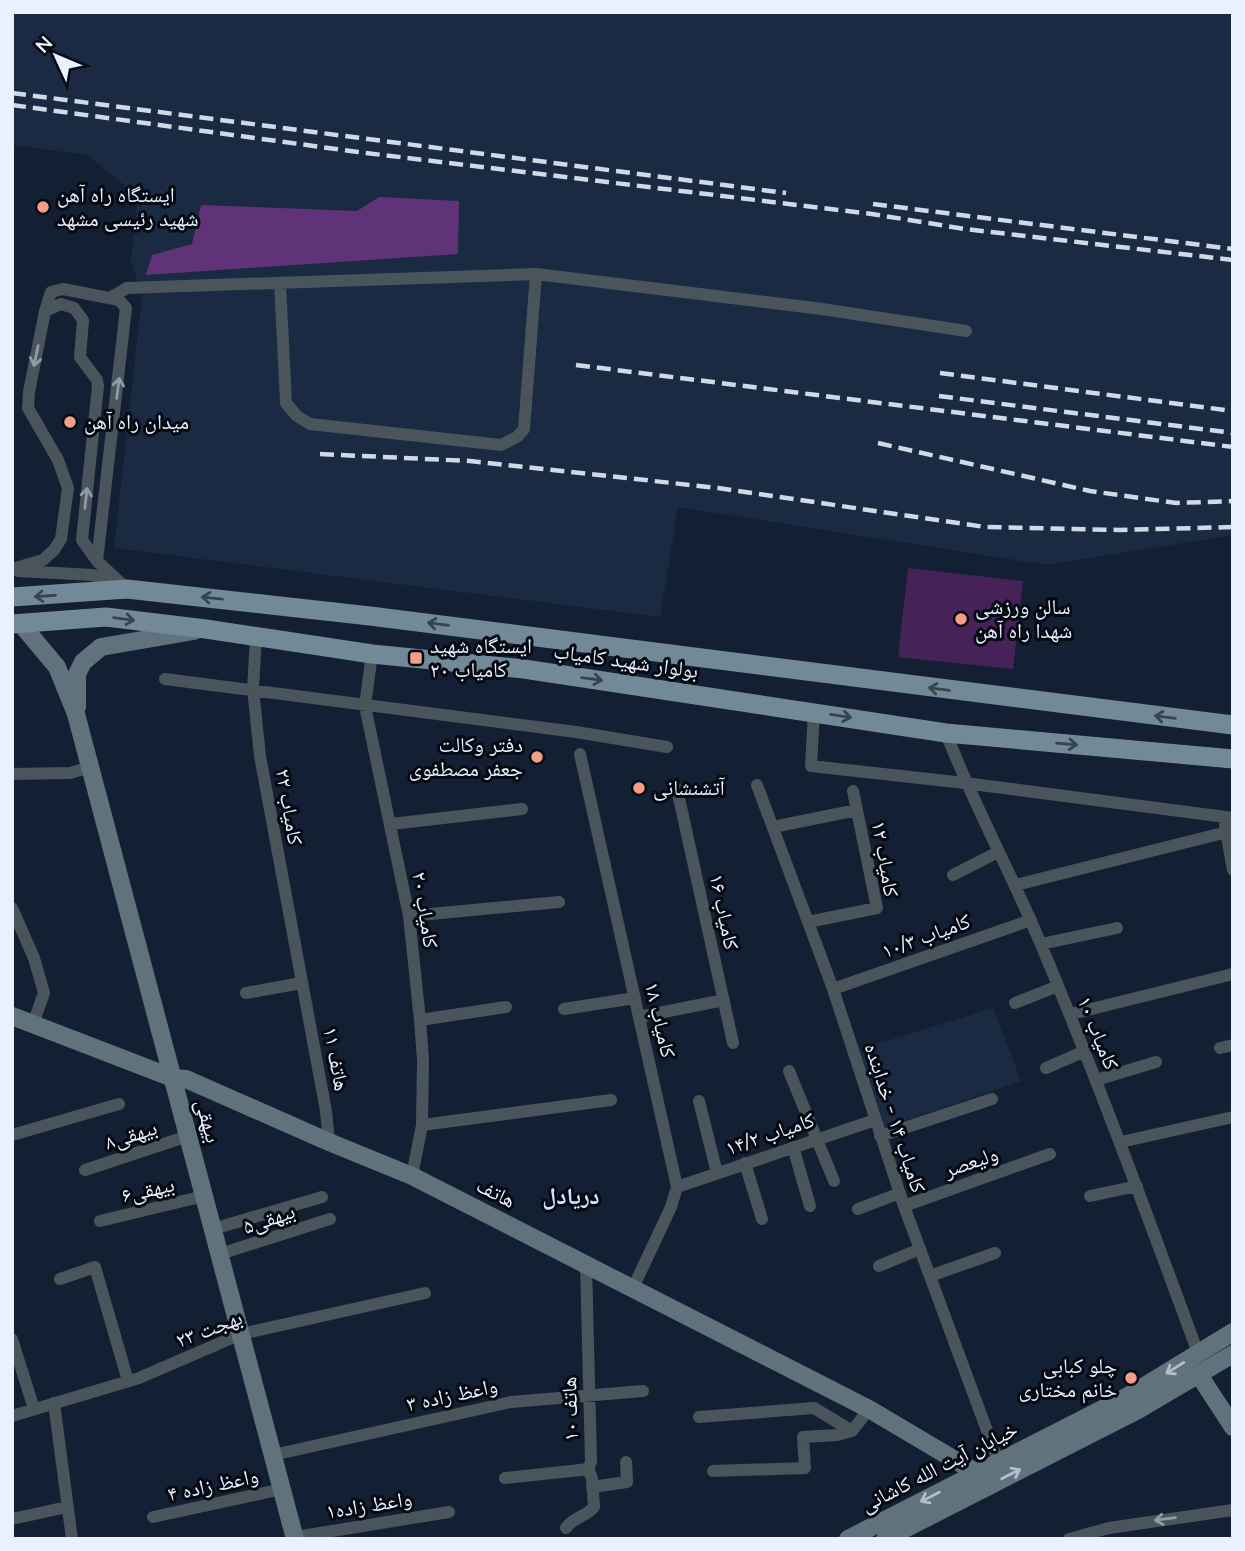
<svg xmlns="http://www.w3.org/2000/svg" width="1245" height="1551" font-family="Mulish,'Noto Naskh Arabic',sans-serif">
  <rect width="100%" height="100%" fill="#132033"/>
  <path fill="#1a2a42" d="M12,12H1233V535L1047,565L678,507L660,617L114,548L142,296L131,261L138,196L87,155L12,145Z
    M993,1008L1021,1081L883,1128L857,1050Z"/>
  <path fill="#472259" d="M908,568L1023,581L1013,669L898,657Z"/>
  <path fill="#603278" d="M379,197L459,201L458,254L146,275L152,255L192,244L201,205L357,211Z"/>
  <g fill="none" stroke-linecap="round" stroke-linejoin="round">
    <path stroke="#49555b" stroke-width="12" d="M280,283L286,403L297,416L310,424L501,445L517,437L524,429L536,274
      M110,298L127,288L536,274L822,309L966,331
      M45,311L51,292L63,289L119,300L126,308L97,561L127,589
      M12,569L43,560L54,550L61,539L68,488L58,460L28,408L29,392L45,311L61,304L74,308L83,320L80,357L97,380L98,386L82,540L97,561
      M18,571L93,575L117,585
      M256,637L253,689L260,756L326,1111L329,1142
      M372,654L365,706L409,916L420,1020L423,1061L422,1125L412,1176
      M165,679L576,732L667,747
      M814,712L811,766L965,783L1233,818
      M946,733C974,806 1012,874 1042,947C1098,1081 1148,1217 1198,1353
      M580,754L677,1187L671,1207L633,1288
      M12,774L70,773L90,767
      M757,785L833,989L904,1206L999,1463
      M677,789L733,1043
      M391,824L522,809
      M1225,825L1233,870
      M773,827L857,810
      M953,875L998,852
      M1016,885L1227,832
      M12,908L34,958L44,993L33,1024
      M409,916L559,902
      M808,922L877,908L853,791
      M1041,944L1117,928
      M833,989L1031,920
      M246,993L301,983
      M1015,1003L1058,986
      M564,1009L635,998
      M1071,1014L1233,974
      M639,1017L724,1000
      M420,1020L506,1007
      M1220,1048L1233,1045
      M1046,1068L1085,1051
      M789,1071L834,1181
      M1096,1080L1156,1062
      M699,1101L717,1173
      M422,1125L611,1100
      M12,1135L119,1104
      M880,1136L992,1099
      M1121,1142L1233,1117
      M793,1147L810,1206
      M745,1163L762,1219
      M85,1170L188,1136
      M677,1187L875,1120
      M1090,1196L1137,1186
      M904,1206L1050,1154
      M858,1209L900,1193
      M100,1221L204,1196
      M213,1229L322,1197
      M220,1254L330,1219
      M879,1266L920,1249
      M930,1276L995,1253
      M60,1279L95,1267L128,1381
      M12,1339L34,1409
      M54,1403L72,1539
      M12,1416L139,1378L241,1334L425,1293
      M699,1417L814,1408L852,1431
      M273,1455L511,1402L643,1391
      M713,1471L805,1468L803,1437L837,1435L852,1431L869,1409
      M505,1478L580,1470L588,1469L591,1462L586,1264
      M592,1487L627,1482L626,1462
      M153,1517L282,1489
      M12,1519L67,1507
      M566,1528C573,1517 586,1517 594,1507L592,1478L588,1469
      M295,1537L449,1512
      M1069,1539L1109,1528L1233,1510"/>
    <path stroke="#60737d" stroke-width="18" d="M21,624L57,667L76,714L295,1539
      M77,707V674L83,662L101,647L194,631
      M12,1016L173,1078L186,1079L329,1142L412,1176L869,1409L977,1473L985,1488
      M1199,1375L1233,1427
      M848,1539L1130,1395L1233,1332
      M885,1539L1138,1410L1233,1354"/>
    <path stroke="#728a97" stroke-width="19" d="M12,597L127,589L370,616L1233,725
      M12,624L106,617L206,629L372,654L524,669L946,733L1233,759"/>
    <path stroke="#d0d9e7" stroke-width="4.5" stroke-dasharray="14 7" stroke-linecap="butt" d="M12,93L786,193
      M12,105L358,152L872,214L965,229L1233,260
      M873,204L1233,249
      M576,365L1233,447
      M940,373L1233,411
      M939,396L1233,433
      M878,443L1090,491L1176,503L1233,501
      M320,454L470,461L718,488L985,527L1120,530L1233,527"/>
  </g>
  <defs><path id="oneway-shaft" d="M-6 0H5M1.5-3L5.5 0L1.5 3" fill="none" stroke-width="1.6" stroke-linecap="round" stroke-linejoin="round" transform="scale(1.75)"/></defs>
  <g stroke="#919ba5">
    <use href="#oneway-shaft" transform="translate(36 356) rotate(102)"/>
    <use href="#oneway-shaft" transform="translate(118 388) rotate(-83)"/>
    <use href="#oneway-shaft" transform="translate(86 498) rotate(-84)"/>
    <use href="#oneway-shaft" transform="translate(1165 1519) rotate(172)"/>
  </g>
  <g stroke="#36444e">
    <use href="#oneway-shaft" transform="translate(45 596) rotate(176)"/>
    <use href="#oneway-shaft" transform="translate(212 598) rotate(-174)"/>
    <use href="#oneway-shaft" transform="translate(124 619) rotate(7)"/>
    <use href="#oneway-shaft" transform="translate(438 624) rotate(-173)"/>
    <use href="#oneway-shaft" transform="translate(592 679) rotate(8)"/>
    <use href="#oneway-shaft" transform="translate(939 689) rotate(-173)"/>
    <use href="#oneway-shaft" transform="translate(841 716) rotate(9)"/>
    <use href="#oneway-shaft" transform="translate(1165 717) rotate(-173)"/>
    <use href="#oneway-shaft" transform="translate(1067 744) rotate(5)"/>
  </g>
  <g stroke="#b2bfcb">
    <use href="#oneway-shaft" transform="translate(1175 1368) rotate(148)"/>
    <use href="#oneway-shaft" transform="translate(1011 1474) rotate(-27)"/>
    <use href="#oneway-shaft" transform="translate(930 1497) rotate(153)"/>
  </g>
  <g fill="#f49e88" stroke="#050a12" stroke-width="2.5">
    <circle cx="43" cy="207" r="7"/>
    <circle cx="70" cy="422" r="7"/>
    <circle cx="961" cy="619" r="7"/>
    <rect x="409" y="651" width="14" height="14" rx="3.5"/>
    <circle cx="537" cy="757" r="7"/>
    <circle cx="639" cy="788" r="7"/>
    <circle cx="1131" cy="1378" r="7"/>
  </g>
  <g text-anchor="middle" stroke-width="6" stroke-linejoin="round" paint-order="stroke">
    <g font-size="21" fill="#e9f1ff" stroke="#050a12" text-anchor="start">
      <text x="57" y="202">ایستگاه راه آهن<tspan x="57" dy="24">شهید رئیسی مشهد</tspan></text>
      <text x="84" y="429">میدان راه آهن</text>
      <text x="975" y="614">سالن ورزشی<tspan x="975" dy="24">شهدا راه آهن</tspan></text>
      <text x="430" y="653">ایستگاه شهید<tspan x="430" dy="24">کامیاب ۲۰</tspan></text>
      <text x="523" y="752" text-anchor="end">دفتر وکالت<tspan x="523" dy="24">جعفر مصطفوی</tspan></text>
      <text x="653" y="795">آتشنشانی</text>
      <text x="1117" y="1373" text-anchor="end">چلو کبابی<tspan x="1117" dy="24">خانم مختاری</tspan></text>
    </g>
    <g font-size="21" fill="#e9f1ff" stroke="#050a12">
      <text transform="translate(626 661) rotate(8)" y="7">بولوار شهید کامیاب</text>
      <text transform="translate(289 807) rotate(80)" y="7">کامیاب ۲۲</text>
      <text transform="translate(885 859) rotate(80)" y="7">کامیاب ۱۲</text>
      <text transform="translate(425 910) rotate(81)" y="7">کامیاب ۲۰</text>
      <text transform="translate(724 912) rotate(78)" y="7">کامیاب ۱۶</text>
      <text transform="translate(926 936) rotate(-20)" y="7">کامیاب ۱۰/۳</text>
      <text transform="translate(660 1020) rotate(77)" y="7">کامیاب ۱۸</text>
      <text transform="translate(1098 1033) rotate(68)" y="7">کامیاب ۱۰</text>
      <text transform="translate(336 1059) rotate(79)" y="7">هاتف ۱۱</text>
      <text transform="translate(895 1118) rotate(72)" y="7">کامیاب ۱۴ - خدابنده</text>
      <text transform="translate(208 1121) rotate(75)" y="7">بیهقی</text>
      <text transform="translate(770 1134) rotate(-19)" y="7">کامیاب ۱۴/۲</text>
      <text transform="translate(131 1135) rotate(-18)" y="7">بیهقی۸</text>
      <text transform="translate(971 1162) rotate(-19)" y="7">ولیعصر</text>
      <text transform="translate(148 1190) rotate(-13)" y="7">بیهقی۶</text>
      <text transform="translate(496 1193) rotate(27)" y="7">هاتف</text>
      <text transform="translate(269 1219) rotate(-19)" y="7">بیهقی۵</text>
      <text transform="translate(209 1329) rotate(-21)" y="7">بهجت ۲۳</text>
      <text transform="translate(452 1395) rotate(-12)" y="7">واعظ زاده ۳</text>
      <text transform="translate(570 1409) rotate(-92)" y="7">هاتف ۱۰</text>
      <text transform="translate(939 1467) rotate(-27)" y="7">خیابان آیت الله کاشانی</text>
      <text transform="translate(213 1485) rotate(-12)" y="7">واعظ زاده ۴</text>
      <text transform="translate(369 1505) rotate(-9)" y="7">واعظ زاده۱</text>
    </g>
    <g font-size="23" font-weight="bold" fill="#d1e2fc" stroke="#050a12">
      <text x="571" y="1204">دریادل</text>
    </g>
  </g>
  <rect width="1245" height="1551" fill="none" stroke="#e9f1ff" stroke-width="28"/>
  <g transform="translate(56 56) rotate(314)" stroke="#050a12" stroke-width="5" paint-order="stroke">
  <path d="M0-5L12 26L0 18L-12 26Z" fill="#e9f1ff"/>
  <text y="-10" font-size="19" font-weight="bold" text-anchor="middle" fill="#e9f1ff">N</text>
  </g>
</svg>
